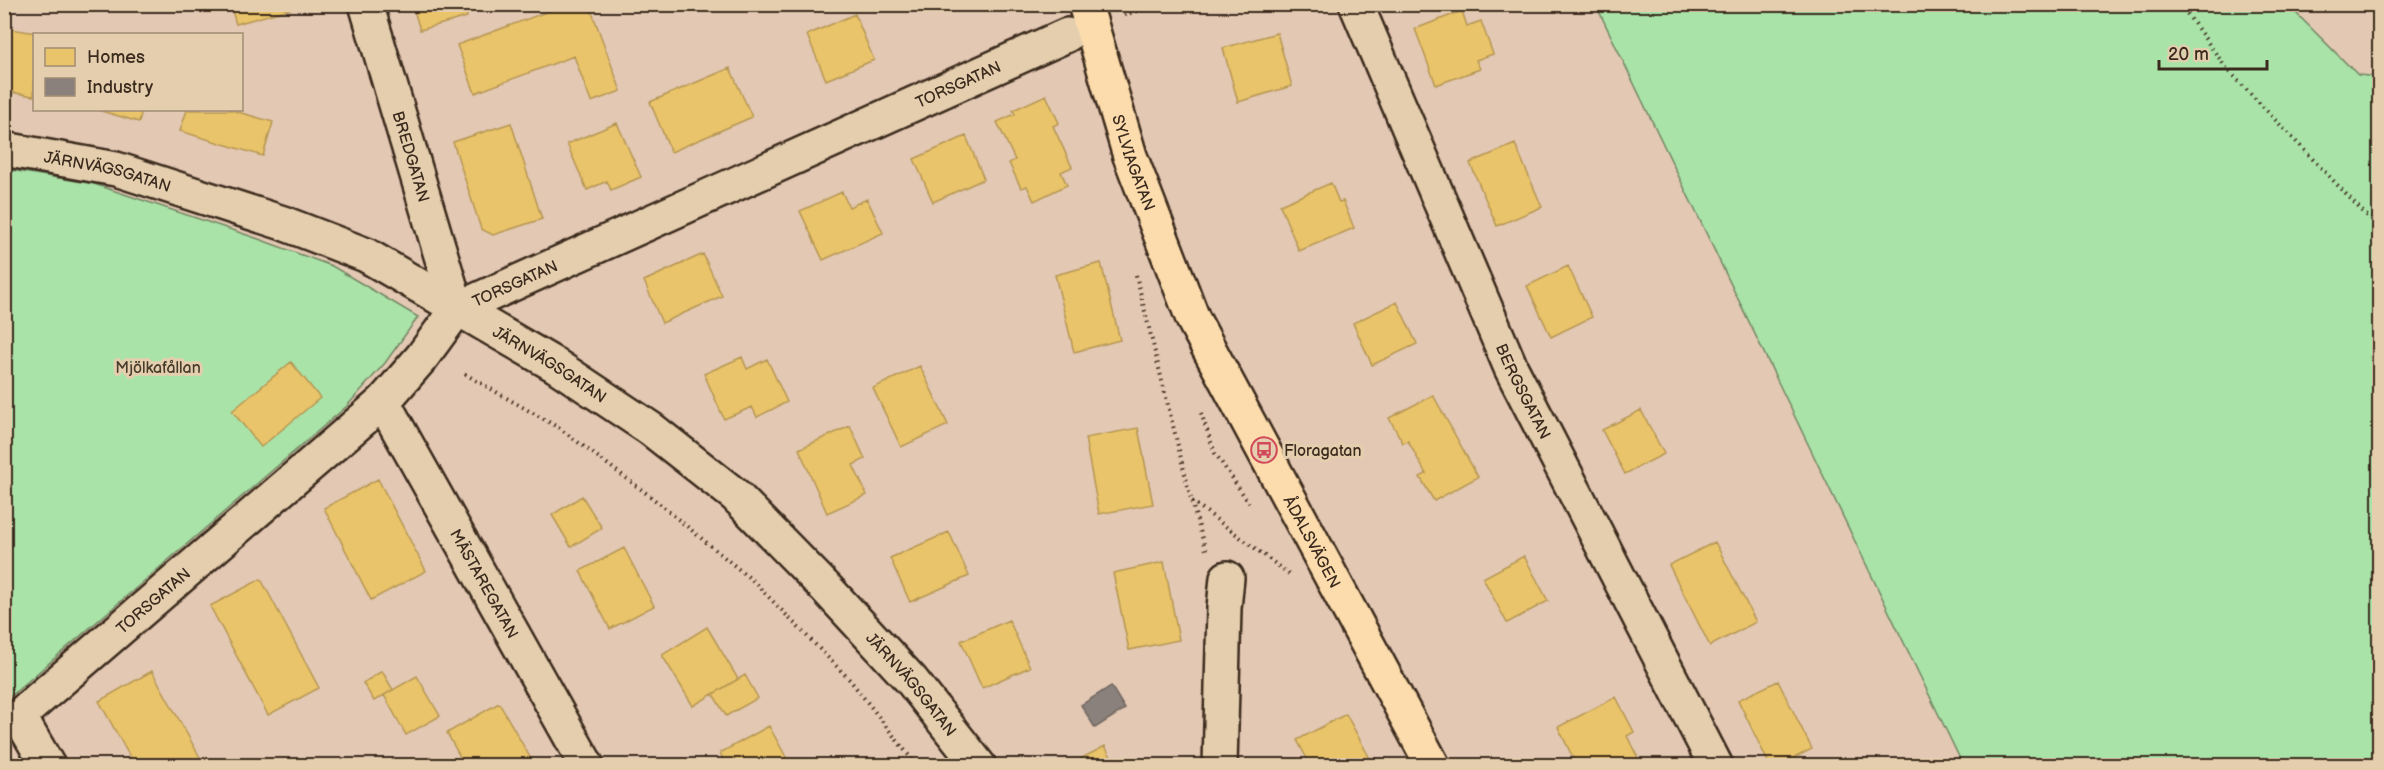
<svg xmlns="http://www.w3.org/2000/svg" width="2384" height="770" font-family="'Balsamiq Sans',sans-serif">
  <rect width="100%" height="100%" fill="#e3c8b3"/>
  <filter id="ink" filterUnits="userSpaceOnUse"><feTurbulence type="fractalNoise" baseFrequency=".0167" numOctaves="2"/><feDisplacementMap in="SourceGraphic" scale="12" xChannelSelector="R" yChannelSelector="G"/><feConvolveMatrix kernelMatrix="1 2 1 2 8 2 1 2 1" color-interpolation-filters="sRGB"/></filter>
  <g filter="url(#ink)">
    <path fill="#a9e3a8" stroke="#728663" stroke-width="1.5" d="M1596,5H2288L2358,75L2379,77V765H1963Z
      M5,169L94,184L253,237L332,266L418,317L385,363L347,406L5,701Z"/>
    <path fill="#e9c46a" stroke="#b59653" stroke-width="1.5" d="M230,4H299L300,6L236,24Z
      M412,4H463L467,17L420,30Z
      M568,4H589L621,91L591,102L574,56L475,93L457,45Z
      M1462,11L1467,26L1481,21L1493,54L1476,60L1480,69L1436,85L1415,29Z
      M855,14L874,60L826,80L807,35Z
      M4,28L43,34H34V96L4,91Z
      M1277,33L1292,86L1238,102L1223,48Z
      M730,68L752,117L671,152L650,102Z
      M1046,95L1059,123L1053,126L1072,167L1061,172L1067,185L1034,201L1027,186L1021,188L1009,163L1015,160L997,122L1015,114L1013,110Z
      M98,110H142L139,122Z
      M187,110H231L273,122L263,156L180,131Z
      M511,123L542,219L493,235L481,229L453,142Z
      M617,123L641,177L611,190L607,181L587,190L567,144Z
      M966,136L984,179L933,202L914,159Z
      M1515,144L1542,207L1497,226L1470,163Z
      M1331,183L1339,202L1343,201L1354,228L1299,251L1280,205Z
      M842,192L849,207L867,199L883,233L823,260L800,211Z
      M703,254L722,296L662,323L644,281Z
      M1101,263L1120,340L1074,352L1055,275Z
      M1568,266L1592,317L1551,337L1527,286Z
      M1397,302L1417,344L1372,365L1353,323Z
      M742,357L747,369L767,359L787,402L757,417L752,407L724,419L704,374Z
      M291,362L320,398L261,447L232,411Z
      M920,366L948,425L901,447L873,388Z
      M1433,395L1478,477L1434,501L1420,477L1426,474L1408,441L1403,443L1389,418Z
      M1641,410L1664,454L1625,474L1602,430Z
      M850,426L865,459L853,465L867,495L827,513L799,449Z
      M1138,428L1153,504L1099,514L1085,438Z
      M378,479L426,571L371,600L324,508Z
      M582,496L602,528L571,547L552,515Z
      M949,532L969,576L910,602L890,558Z
      M1715,542L1756,622L1710,646L1669,565Z
      M624,548L654,606L610,629L580,571Z
      M1524,556L1548,601L1507,623L1483,578Z
      M1164,562L1179,640L1129,650L1113,573Z
      M261,579L319,688L268,715L210,606Z
      M1009,620L1030,667L982,688L961,641Z
      M707,627L738,679L693,706L662,655Z
      M152,671L202,761L195,766H135L99,701Z
      M382,671L393,690L374,701L363,683Z
      M745,675L758,698L726,716L713,694Z
      M417,676L440,716L406,735L384,695Z
      M1778,681L1812,749L1778,766H1770L1738,700Z
      M1616,697L1634,732L1627,736L1638,758L1622,766H1577L1558,727Z
      M499,703L535,766H465L447,733Z
      M1346,714L1374,766H1311L1297,740Z
      M769,726L791,766H727L720,753Z
      M1105,746L1116,766H1067Z"/>
    <path fill="#8a817c" stroke="#726760" stroke-width="1.5" d="M1111,686L1125,709L1095,728L1081,705Z"/>
    <g fill="none" stroke-linecap="round" stroke-linejoin="round">
      <g stroke="#3b2a1e" stroke-width="38">
        <g id="minor">
          <path id="s1" d="M366,4L457,309"/>
          <path id="s2" d="M1356,4L1511,368L1716,766"/>
          <path id="s3" d="M4,149L116,169L283,223L366,255L555,365L651,429L735,495L827,589L912,681L979,766"/>
          <path id="s4" d="M383,402L587,766"/>
          <path d="M19,716L48,766"/>
          <path id="s5" d="M4,724L19,716L383,402L422,357L457,309L1067,35"/>
          <path d="M1220,766L1224,608L1227,578"/>
        </g>
      </g>
      <g stroke="#3b2a1e" stroke-width="38">
        <g id="major">
          <path id="s6" d="M1085,4L1130,156L1193,319L1433,766"/>
        </g>
      </g>
      <path stroke="#3b2a1e" stroke-width="4" stroke-dasharray="1.5 4.5" stroke-linecap="butt" d="M2180,4L2227,69L2365,214L2380,226
        M1124,15L1162,4
        M1136,275L1193,507L1206,550
        M465,374L559,428L650,496L752,580L850,680L917,766
        M1201,413L1215,453L1249,503
        M2380,500L2378,499L2380,500
        M1192,501L1289,574"/>
      <use href="#minor" stroke="#e4cead" stroke-width="33"/>
      <use href="#major" stroke="#fcdcac" stroke-width="33"/>
    </g>
  </g>
  <defs>
    <g id="bus-ring" transform="scale(1.35)"><circle r="9.5" fill="#e4cead" stroke="#d1495b" stroke-width="1.5"/><path d="M-5-6H5V4H4V6H2V4H-2V6H-4V4H-5ZM-3.5-4V0h7V-4ZM-3.5 1.2v1.5H-2V1.2ZM2 1.2v1.5H3.5V1.2Z" fill="#d1495b"/></g>
  </defs>
  <g fill-rule="evenodd">
    <use href="#bus-ring" x="1264" y="450"/>
  </g>
  <g text-anchor="middle" stroke-width="6" stroke-linejoin="round" paint-order="stroke">
    <g font-size="16" fill="#3b2a1e" stroke="#e4cead">
      <text dy="6" stroke="none"><textPath href="#s5" startOffset="1166">TORSGATAN</textPath></text>
      <text dy="6" stroke="none"><textPath href="#s1" startOffset="159">BREDGATAN</textPath></text>
      <text dy="6" stroke="none"><textPath href="#s6" startOffset="166">SYLVIAGATAN</textPath></text>
      <text dy="6" stroke="none"><textPath href="#s3" startOffset="106">JÄRNVÄGSGATAN</textPath></text>
      <text dy="6" stroke="none"><textPath href="#s5" startOffset="680">TORSGATAN</textPath></text>
      <text dy="6" stroke="none"><textPath href="#s3" startOffset="592">JÄRNVÄGSGATAN</textPath></text>
      <text dy="6" stroke="none"><textPath href="#s2" startOffset="422">BERGSGATAN</textPath></text>
      <text dy="6" stroke="none"><textPath href="#s6" startOffset="586">ÅDALSVÄGEN</textPath></text>
      <text dy="6" stroke="none"><textPath href="#s4" startOffset="208">MÄSTAREGATAN</textPath></text>
      <text dy="6" stroke="none"><textPath href="#s5" startOffset="194">TORSGATAN</textPath></text>
      <text dy="6" stroke="none"><textPath href="#s3" startOffset="1078">JÄRNVÄGSGATAN</textPath></text>
    </g>
    <g font-size="16" fill="#463c2c" stroke="#e4cead">
      <text x="158" y="373">Mjölkafållan</text>
    </g>
    <g font-size="16" fill="#3b2a1e" stroke="#e4cead" text-anchor="start">
      <text x="1284" y="456">Floragatan</text>
    </g>
  </g>
  <rect width="2384" height="770" fill="none" stroke="#e4cead" stroke-width="24"/>
  <rect x="12" y="12" width="2360" height="746" fill="none" stroke="#3b2a1e" stroke-width="2" filter="url(#ink)"/>
  <rect x="33" y="33" width="210" height="78" fill="#e4cead" stroke="#a08c74" stroke-width="1.5"/>
  <rect x="45" y="48" width="30" height="18" fill="#e9c46a" stroke="#a08c74" stroke-width="1.5"/>
  <text x="87" y="63" font-size="18" fill="#3b2a1e">Homes</text>
  <rect x="45" y="78" width="30" height="18" fill="#8a817c" stroke="#a08c74" stroke-width="1.5"/>
  <text x="87" y="93" font-size="18" fill="#3b2a1e">Industry</text>
  <path d="M2159 60v9h108v-9" fill="none" stroke="#3b2a1e" stroke-width="3"/>
  <text x="2168" y="60" font-size="18" fill="#3b2a1e" stroke="#e4cead" stroke-width="4.5" paint-order="stroke">20 m</text>
</svg>
